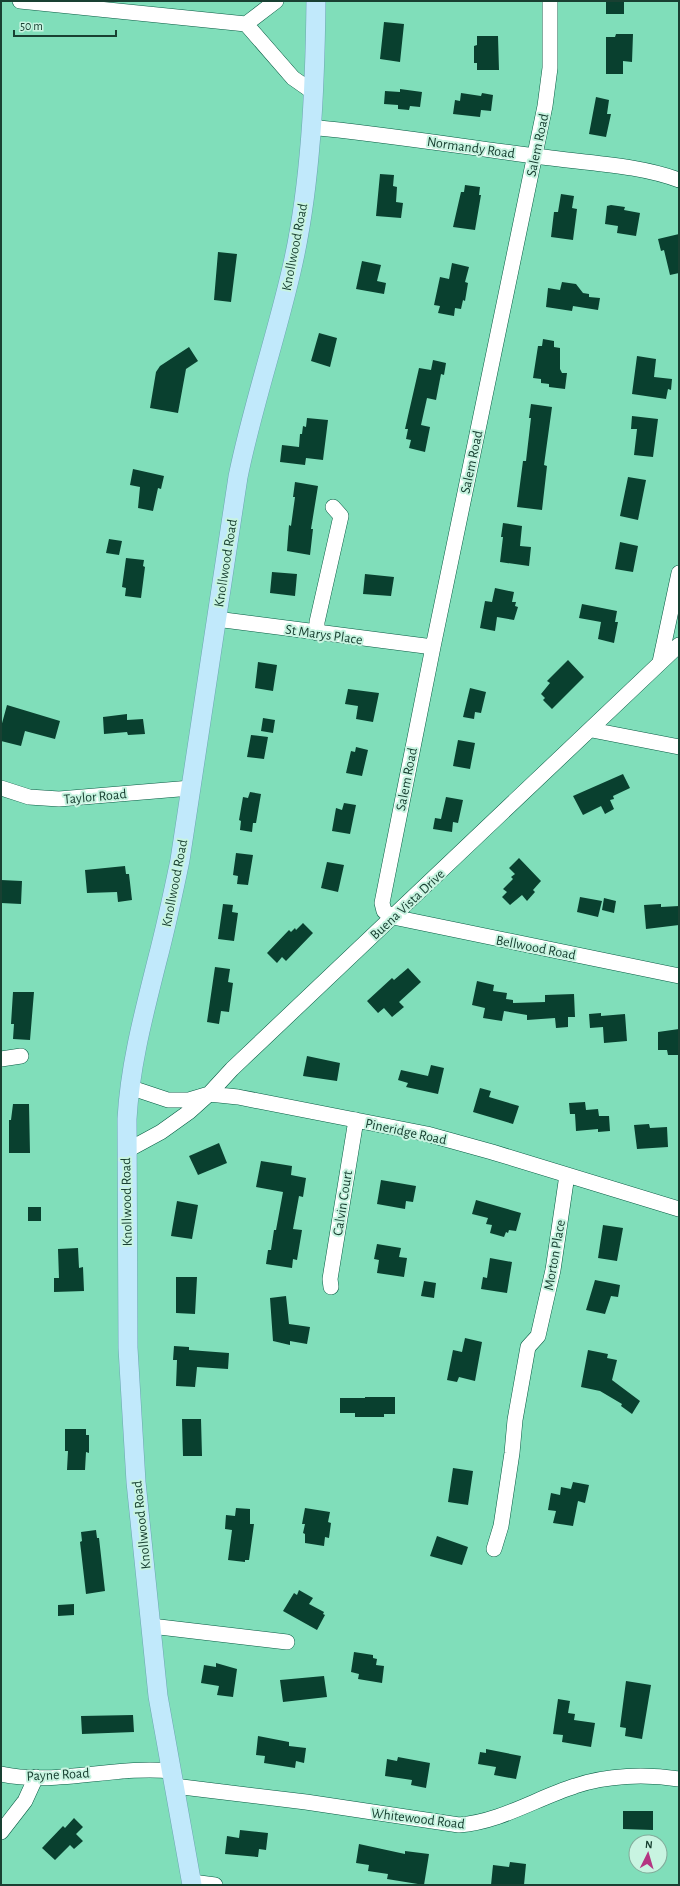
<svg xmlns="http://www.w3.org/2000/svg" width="680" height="1886" font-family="'Alegreya Sans',sans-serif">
  <rect width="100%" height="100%" fill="#80deba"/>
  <path fill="#09402f" d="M606,1H624V14H606Z
    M384,22L404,24L400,62L380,59Z
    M616,34H633L632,62L623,61V74H606V37H615Z
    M477,36H498L499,70H477V63H474V46L477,45Z
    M400,89L422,92L420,107L410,106L409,110L398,109V105L384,104L385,91L400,92Z
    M461,93L481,96L482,93L493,95L491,111L481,110L480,117L453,114L455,100L460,101Z
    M596,97L609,100L607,114H611L606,137L589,134Z
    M380,174L394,175L393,186L397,187L396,202L403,203L401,218L376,216Z
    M465,185L480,187L479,195H481L475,230L453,227L461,192H464Z
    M561,194L574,196L572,208L577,209L573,240L551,237L554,212H558Z
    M611,205L625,207L624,210L640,213L636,236L617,233L618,226L605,224L607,206Z
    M679,234V273L670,275L664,250L661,251L658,239Z
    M218,252L237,254L231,302L214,300Z
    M362,261L381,265L377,281L386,283L384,294L356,289Z
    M452,263L469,267L465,282L468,283L465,301L463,300L461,309L455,308L454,316L438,313L440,306L434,305L440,277L449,279Z
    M562,282L576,284L583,293L589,294V297L600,298L598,310L573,306L572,311L546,307L548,288L560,290Z
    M319,333L337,338L330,367L311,361Z
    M543,339L554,341V347L560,348V369L562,373H567L565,389L549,387V384L541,383V379L533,378L538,346H542Z
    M189,347L198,361L186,369L178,413L150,408L156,372L160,366Z
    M637,356L656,359L654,377L672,379L671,390L668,389L666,399L632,394Z
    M433,360L446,363L444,375L441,374L436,400L427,398L421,425L430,427L425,452L409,448L411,440L406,439L408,429H405L419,368L431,370Z
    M531,404L552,407L544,465L547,466L542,510L517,507L523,461H526L531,418H529Z
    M632,416L658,419L653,457L634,455L637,429H631Z
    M307,418L328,420L323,460L306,458L305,465L280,462L282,445L299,447L300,434H302L303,426L306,427Z
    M133,469L164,476L161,489L158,488L153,511L138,508L140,487L130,485Z
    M628,477L646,480L638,520L620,516Z
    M295,482L318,486L311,529H313L310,555L287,551L289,525L291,526L295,497H293Z
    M503,523L522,526L520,546L531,547L529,566L500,562L503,537H501Z
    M109,539L122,541L119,555L106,553Z
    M620,542L638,546L633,572L615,569Z
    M126,558L144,560L143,566L145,567L141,598L125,596L126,588L122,587Z
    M272,572L297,574L295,596L270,593Z
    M365,574L394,577L391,596L363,594Z
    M495,588L514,592L512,602H516L515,606L518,607L514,620L497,617L495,631L480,628L485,601L492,602Z
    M582,604L617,611L615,622H618L614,643L598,639L601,622L579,618Z
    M568,660L584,677L552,709L543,700L545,698L541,694L550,683L547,681Z
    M258,662L277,665L273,691L255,688Z
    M470,688L486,692L481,713L475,712L474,719L463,717Z
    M348,689L379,693L373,722L356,719L358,706L345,704Z
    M7,705L60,721L55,739L25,731L21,746L1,741V727Z
    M127,714V720L143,719L145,734L128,735L127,732L104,734L103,717Z
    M263,718L275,720L273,733L261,731Z
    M251,735L268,737L264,759L247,757Z
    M458,740L475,743L470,769L453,766Z
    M356,747L368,750L362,776L346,773L351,751L355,752Z
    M623,774L630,788L613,796L614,799L610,800L614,809L605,814L601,806L583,815L573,796Z
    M250,792L261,794L256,823H253L252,832L240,830L241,821L239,820L243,797L248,798Z
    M446,797L463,800L458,823L453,822L452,832L433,829L435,818L441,819Z
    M344,803L356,805L350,834L332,831L336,808L342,810Z
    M236,853L253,855L248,885L237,884L238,876L233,875Z
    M519,858L541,881L533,890L535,892L527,901L522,895L510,905L502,897L507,892L503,889L513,879L511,877L515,874L509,868Z
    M327,862L344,865L338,892L321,888Z
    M125,866L126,874H129L132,900L118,902L117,892L87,893L85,870Z
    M1,880L22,881L21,904L1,903Z
    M580,897L602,901L598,917L577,912Z
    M604,898L616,901L614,913L602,910Z
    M223,904L233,905L232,912L238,913L234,941L218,939Z
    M661,904V907L679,906V925L646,929L644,905Z
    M303,923L313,933L286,961L282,957L277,963L267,953L289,930L291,932L295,928L296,930Z
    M215,967L230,969L228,982L233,983L229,1012L221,1011L219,1024L207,1022Z
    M408,968L421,982L399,1002L404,1007L392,1017L384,1008L378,1013L367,1001L392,978L394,980Z
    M477,981L494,985L493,991L507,993L506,999L513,1000V1003L545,1002V995L574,994L575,1017H568V1027L556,1028L555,1018L527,1020V1015L504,1011L502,1021L483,1018L485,1008L472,1005Z
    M13,992H34L30,1040L13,1039L14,1024H11Z
    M601,1013V1016L625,1014L627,1041L604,1043L603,1027L590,1028L589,1014Z
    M679,1029V1055H668L667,1050H658V1032Z
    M307,1056L340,1063L337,1081L303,1076Z
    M431,1065L444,1068L438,1094L406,1087L408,1083L398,1080L401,1070L428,1076Z
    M480,1088L491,1091L489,1097L519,1106L513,1124L473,1112Z
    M585,1102L586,1110L598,1109L599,1116H609L610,1131L598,1132V1129L576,1131L575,1114H570L569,1103Z
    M13,1104H29L30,1153H9V1120H11Z
    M649,1124L650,1128L667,1127L668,1147L637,1149L634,1125Z
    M219,1143L227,1163L198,1175L189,1156Z
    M261,1161L292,1166L291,1175L306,1178L303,1197L299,1196L293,1229L302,1230L297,1260L293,1259L292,1268L266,1264L268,1250H271L274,1230H276L283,1192L256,1187Z
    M381,1180L416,1186L413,1202L406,1201L405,1209L377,1204Z
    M476,1200L521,1213L516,1231L509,1230L508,1233L506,1232L504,1237L490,1233L492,1225L486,1224L488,1218L472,1214Z
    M177,1201L198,1205L192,1239L171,1236Z
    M28,1207H41V1221H28Z
    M603,1225L623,1228L617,1261L598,1258Z
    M377,1244L401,1248L399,1257L407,1258L404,1277L377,1273L379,1260L374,1259Z
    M78,1248L79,1268L83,1267L84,1291L54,1292V1278H59L58,1249Z
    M490,1258L512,1262L507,1293L481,1289L483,1277L487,1278Z
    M176,1277H197L195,1314L176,1313Z
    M595,1280L620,1285L618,1297L611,1296L605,1314L586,1310Z
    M424,1281L436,1283L434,1298L421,1296Z
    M286,1296L289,1324L310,1327L307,1344L290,1341V1345L273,1341L270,1298Z
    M465,1338L482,1342L475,1381L459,1377L457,1382L447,1380L453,1350L462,1352Z
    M174,1346L189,1347V1350L229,1353L228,1369L197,1367L195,1387L176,1386L177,1360H173Z
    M588,1350L608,1354L607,1358L617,1360L612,1380L640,1401L632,1414L621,1406L622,1404L600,1391L581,1387Z
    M365,1397H395V1414H384V1417H355V1413H340V1398H365Z
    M182,1419H201L202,1456H183Z
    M65,1429H86V1435H89V1453L86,1452L85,1470H67L68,1451H65Z
    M453,1468L473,1471L468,1505L448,1502Z
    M573,1482L589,1485L585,1503L578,1501L573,1526L553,1523L556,1511L548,1510L551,1493L560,1495L561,1487L571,1489Z
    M236,1508L250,1509V1524H254L249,1560H245V1562L228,1560L232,1530L225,1529L226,1515L235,1516Z
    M305,1508L330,1512L328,1522L331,1523L329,1538L325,1537L324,1546L305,1543V1534L303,1533L305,1524H302Z
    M96,1530L97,1538H99L105,1591L86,1594L80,1542L82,1541L81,1532Z
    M437,1536L468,1547L462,1565L430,1556Z
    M299,1590L313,1598L309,1604L324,1612L323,1614L325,1615L317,1630L283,1611L294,1593L297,1595Z
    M74,1604V1615L58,1616V1605Z
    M354,1652L373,1655V1658L377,1659L376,1665L384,1666L382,1683L358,1679L359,1674L351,1672Z
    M216,1663L237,1669L233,1697L217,1695L219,1686L201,1683L204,1665L216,1667Z
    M324,1676L327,1697L283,1702L280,1680Z
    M626,1681L651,1685L642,1739L625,1736L626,1728L620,1727Z
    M558,1699L570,1701L568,1713L575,1714L574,1720L595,1723L591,1747L562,1742L563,1735L553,1734Z
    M133,1715L134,1732L82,1734L81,1716Z
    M258,1736L289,1742V1746L306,1748L304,1763L296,1761L295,1768L264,1763L265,1756L256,1755Z
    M486,1749L521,1756L516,1779L494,1775L496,1767L478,1764L480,1752L486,1753Z
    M398,1757L430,1763L426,1788L411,1785L412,1780L385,1776L387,1759L397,1761Z
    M623,1811H653V1830L623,1829Z
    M74,1818L83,1827L76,1834L83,1841L74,1849L70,1845L55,1860L42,1848L63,1826L65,1828Z
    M240,1830L268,1833L266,1850L259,1849L258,1857L225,1854L227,1836L239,1838Z
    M359,1844L405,1854V1851L429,1854L424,1885L387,1879L388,1874L368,1871L369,1865L356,1863Z
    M510,1862L526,1864L524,1885H491L493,1865L509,1867Z"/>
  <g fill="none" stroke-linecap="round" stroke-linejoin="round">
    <g stroke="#075b43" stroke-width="16">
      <path id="minor" d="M20,1L246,24
        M276,1L246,24L293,78L313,92
        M550,1V68L545,106L433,647L382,903L384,911L393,917L679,976
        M310,127C391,135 471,148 551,158C594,164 638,165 679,180
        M216,619L433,647
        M317,633V622L341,516L333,507
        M660,662L679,573
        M592,730L679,747
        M1,788L29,797L59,799L191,788
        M1,1059L21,1056
        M129,1087L168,1100H189L209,1094L238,1097L427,1134L492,1152L679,1209
        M126,1151L161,1132L189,1112L209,1094L232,1069L679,645
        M331,1287L330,1279L356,1120
        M494,1549L501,1526L512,1453L515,1420L528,1347L538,1336L553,1270L567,1175
        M151,1626L287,1642
        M1,1774C56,1786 116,1765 172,1771
        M174,1786L306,1802L459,1825C500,1822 537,1798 575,1786C607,1775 646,1774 679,1779
        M1,1832L25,1801L36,1777
        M192,1882L215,1885"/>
    </g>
    <g stroke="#6ca5b3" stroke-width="20">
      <path id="major" d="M192,1885L158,1696L136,1482L128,1348L127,1119C130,1065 144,1013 157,961C166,927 173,894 180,860L238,477C252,408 275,341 291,272C311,188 315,88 316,1"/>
    </g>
    <use href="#minor" stroke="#fff" stroke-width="15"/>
    <use href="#major" stroke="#c1e9fb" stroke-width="19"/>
  </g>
  <g text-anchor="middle" stroke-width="4" stroke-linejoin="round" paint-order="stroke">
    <g font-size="14" fill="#194032" stroke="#c8f4e1">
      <text transform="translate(537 145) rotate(-78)" y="5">Salem Road</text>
      <text transform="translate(471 147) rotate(8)" y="5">Normandy Road</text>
      <text transform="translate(294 247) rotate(-79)" y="5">Knollwood Road</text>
      <text transform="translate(471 462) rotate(-78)" y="5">Salem Road</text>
      <text transform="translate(225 563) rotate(-81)" y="5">Knollwood Road</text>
      <text transform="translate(324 634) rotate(8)" y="5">St Marys Place</text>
      <text transform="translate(406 779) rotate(-79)" y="5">Salem Road</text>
      <text transform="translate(95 796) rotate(-5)" y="5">Taylor Road</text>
      <text transform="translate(174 883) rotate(-79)" y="5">Knollwood Road</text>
      <text transform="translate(407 904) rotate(-43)" y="5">Buena Vista Drive</text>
      <text transform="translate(536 947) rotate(11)" y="5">Bellwood Road</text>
      <text transform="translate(406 1131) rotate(12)" y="5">Pineridge Road</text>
      <text transform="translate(126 1202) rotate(-91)" y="5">Knollwood Road</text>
      <text transform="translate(342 1203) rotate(-81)" y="5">Calvin Court</text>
      <text transform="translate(554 1255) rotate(-80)" y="5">Morton Place</text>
      <text transform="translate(141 1525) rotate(-96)" y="5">Knollwood Road</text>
      <text transform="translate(58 1774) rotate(-3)" y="5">Payne Road</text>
      <text transform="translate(418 1818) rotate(7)" y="5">Whitewood Road</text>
    </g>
  </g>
  <rect width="680" height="1886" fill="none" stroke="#194032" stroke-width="4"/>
  <g transform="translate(648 1854) rotate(5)"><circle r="19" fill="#c8f4e1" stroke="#82ac9b"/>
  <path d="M0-3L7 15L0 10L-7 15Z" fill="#b43582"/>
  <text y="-6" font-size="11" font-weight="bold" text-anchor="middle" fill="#194032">N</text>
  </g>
  <path d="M14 30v6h102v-6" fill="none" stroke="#194032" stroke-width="2"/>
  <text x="20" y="30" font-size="12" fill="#194032" stroke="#c8f4e1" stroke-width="3" paint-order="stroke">50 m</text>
</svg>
